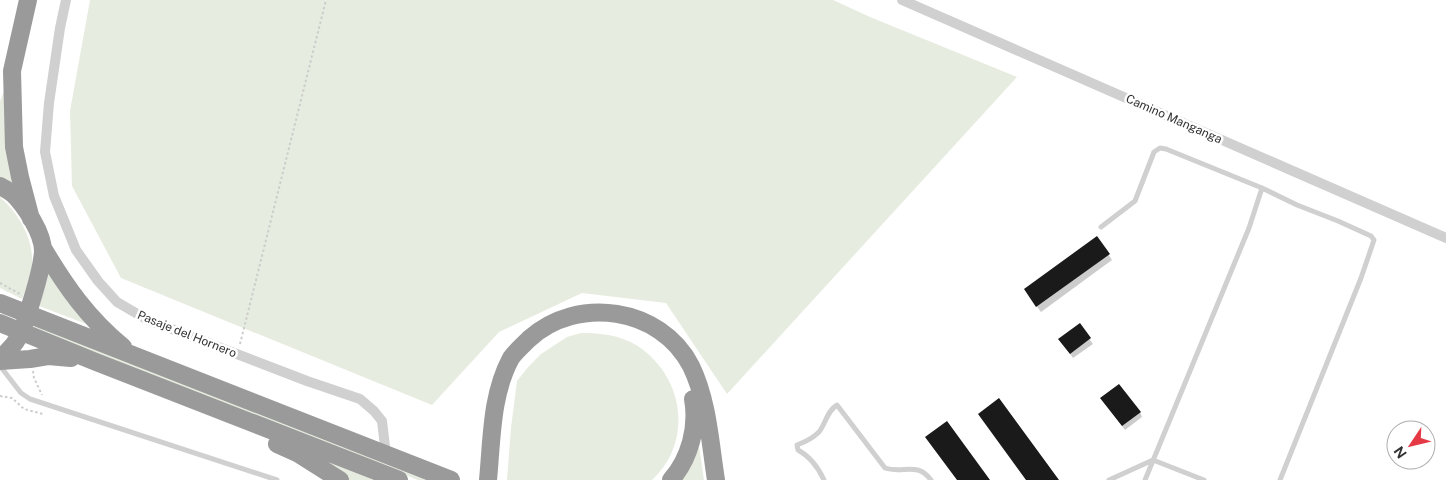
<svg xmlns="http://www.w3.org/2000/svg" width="1446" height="480" font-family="'Public Sans',sans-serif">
  <rect width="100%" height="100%" fill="#fff"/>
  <path fill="#e6ecdf" d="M90,0H833L870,17L1017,77L727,394L666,303L582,293L499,332L432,405L121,278L72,186L70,111Z
    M5,89L20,196L0,180V101Z
    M0,197C19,214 34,239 32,265C31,276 26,288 22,299L0,288Z
    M48,269L89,325L39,306L47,281Z
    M36,322L437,480H418L33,328Z
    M581,333C601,333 619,335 636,345C684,375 694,441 652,480H507L511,428L517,381L529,366L541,354L567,337Z
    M699,446L704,480H681Z
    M321,454L381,480H349L320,460Z"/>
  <path fill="#0003" d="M1108,254L1112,260L1041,312L1029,296Z
    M1079,325L1093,344L1073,358L1063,344Z
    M1105,403L1140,412L1142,417L1125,430Z"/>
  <path fill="#1a1a1a" d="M1097,236L1110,254L1036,307L1024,289Z
    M1080,323L1091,338L1070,354L1058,339Z
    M1119,384L1141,412L1122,426L1100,398Z
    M999,398L1059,480H1026L978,414Z
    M947,421L990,480H957L925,437Z"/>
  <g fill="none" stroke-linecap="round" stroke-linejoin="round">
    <path stroke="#cdcdcd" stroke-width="2" stroke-dasharray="2.5 2.5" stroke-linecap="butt" d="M0,283L20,294
      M240,344L326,0
      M33,371L34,378L42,395
      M0,396L12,398L24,409L43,414V413"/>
    <path stroke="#d0d0d0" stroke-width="5" d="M1101,227L1135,201L1154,152L1160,148L1166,149L1262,188L1297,205L1338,221L1371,236L1374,240L1361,278L1280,480
      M0,366L21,393L30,399L277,480
      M824,480C818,467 811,457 798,450L797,445C805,442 813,438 819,432C826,423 827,411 837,405L885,468C903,474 917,461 931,480
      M1109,480L1153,460L1204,480
      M1145,480L1249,228L1262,188"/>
    <path stroke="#d0d0d0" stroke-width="10" d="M66,0L60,28L49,103L45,152L54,196L76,250L98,281L117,302L146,319L307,381L360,399L374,411L382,421L386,455
      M902,0L1446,238"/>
    <path stroke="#9a9a9a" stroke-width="18" d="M28,0L12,71L14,147L20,177L31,219
      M0,186C4,188 9,191 13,194C25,206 43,233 43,251C42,269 36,286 31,303C24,326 20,343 0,358
      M43,248C66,287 88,318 123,347
      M0,303L451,480
      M0,323L96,362L399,480
      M0,361L30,359L48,356L71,358
      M277,444L297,453L340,480
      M488,480C492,439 491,395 511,358C516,351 523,345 529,339C577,295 661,307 691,366C708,401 710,442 716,480
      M671,480C690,458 698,427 693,399"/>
  </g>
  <g text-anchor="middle" stroke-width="5" stroke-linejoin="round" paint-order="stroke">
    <g font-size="12" fill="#333" stroke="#fff">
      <text transform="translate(1174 119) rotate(24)" y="4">Camino Manganga</text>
      <text transform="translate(187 334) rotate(22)" y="4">Pasaje del Hornero</text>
    </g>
  </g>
  <g transform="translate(1411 445) rotate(235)"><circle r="24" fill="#ffffff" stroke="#adadad"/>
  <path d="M0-4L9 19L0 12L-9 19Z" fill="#e63946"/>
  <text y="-8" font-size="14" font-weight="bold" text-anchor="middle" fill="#333333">N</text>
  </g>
</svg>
